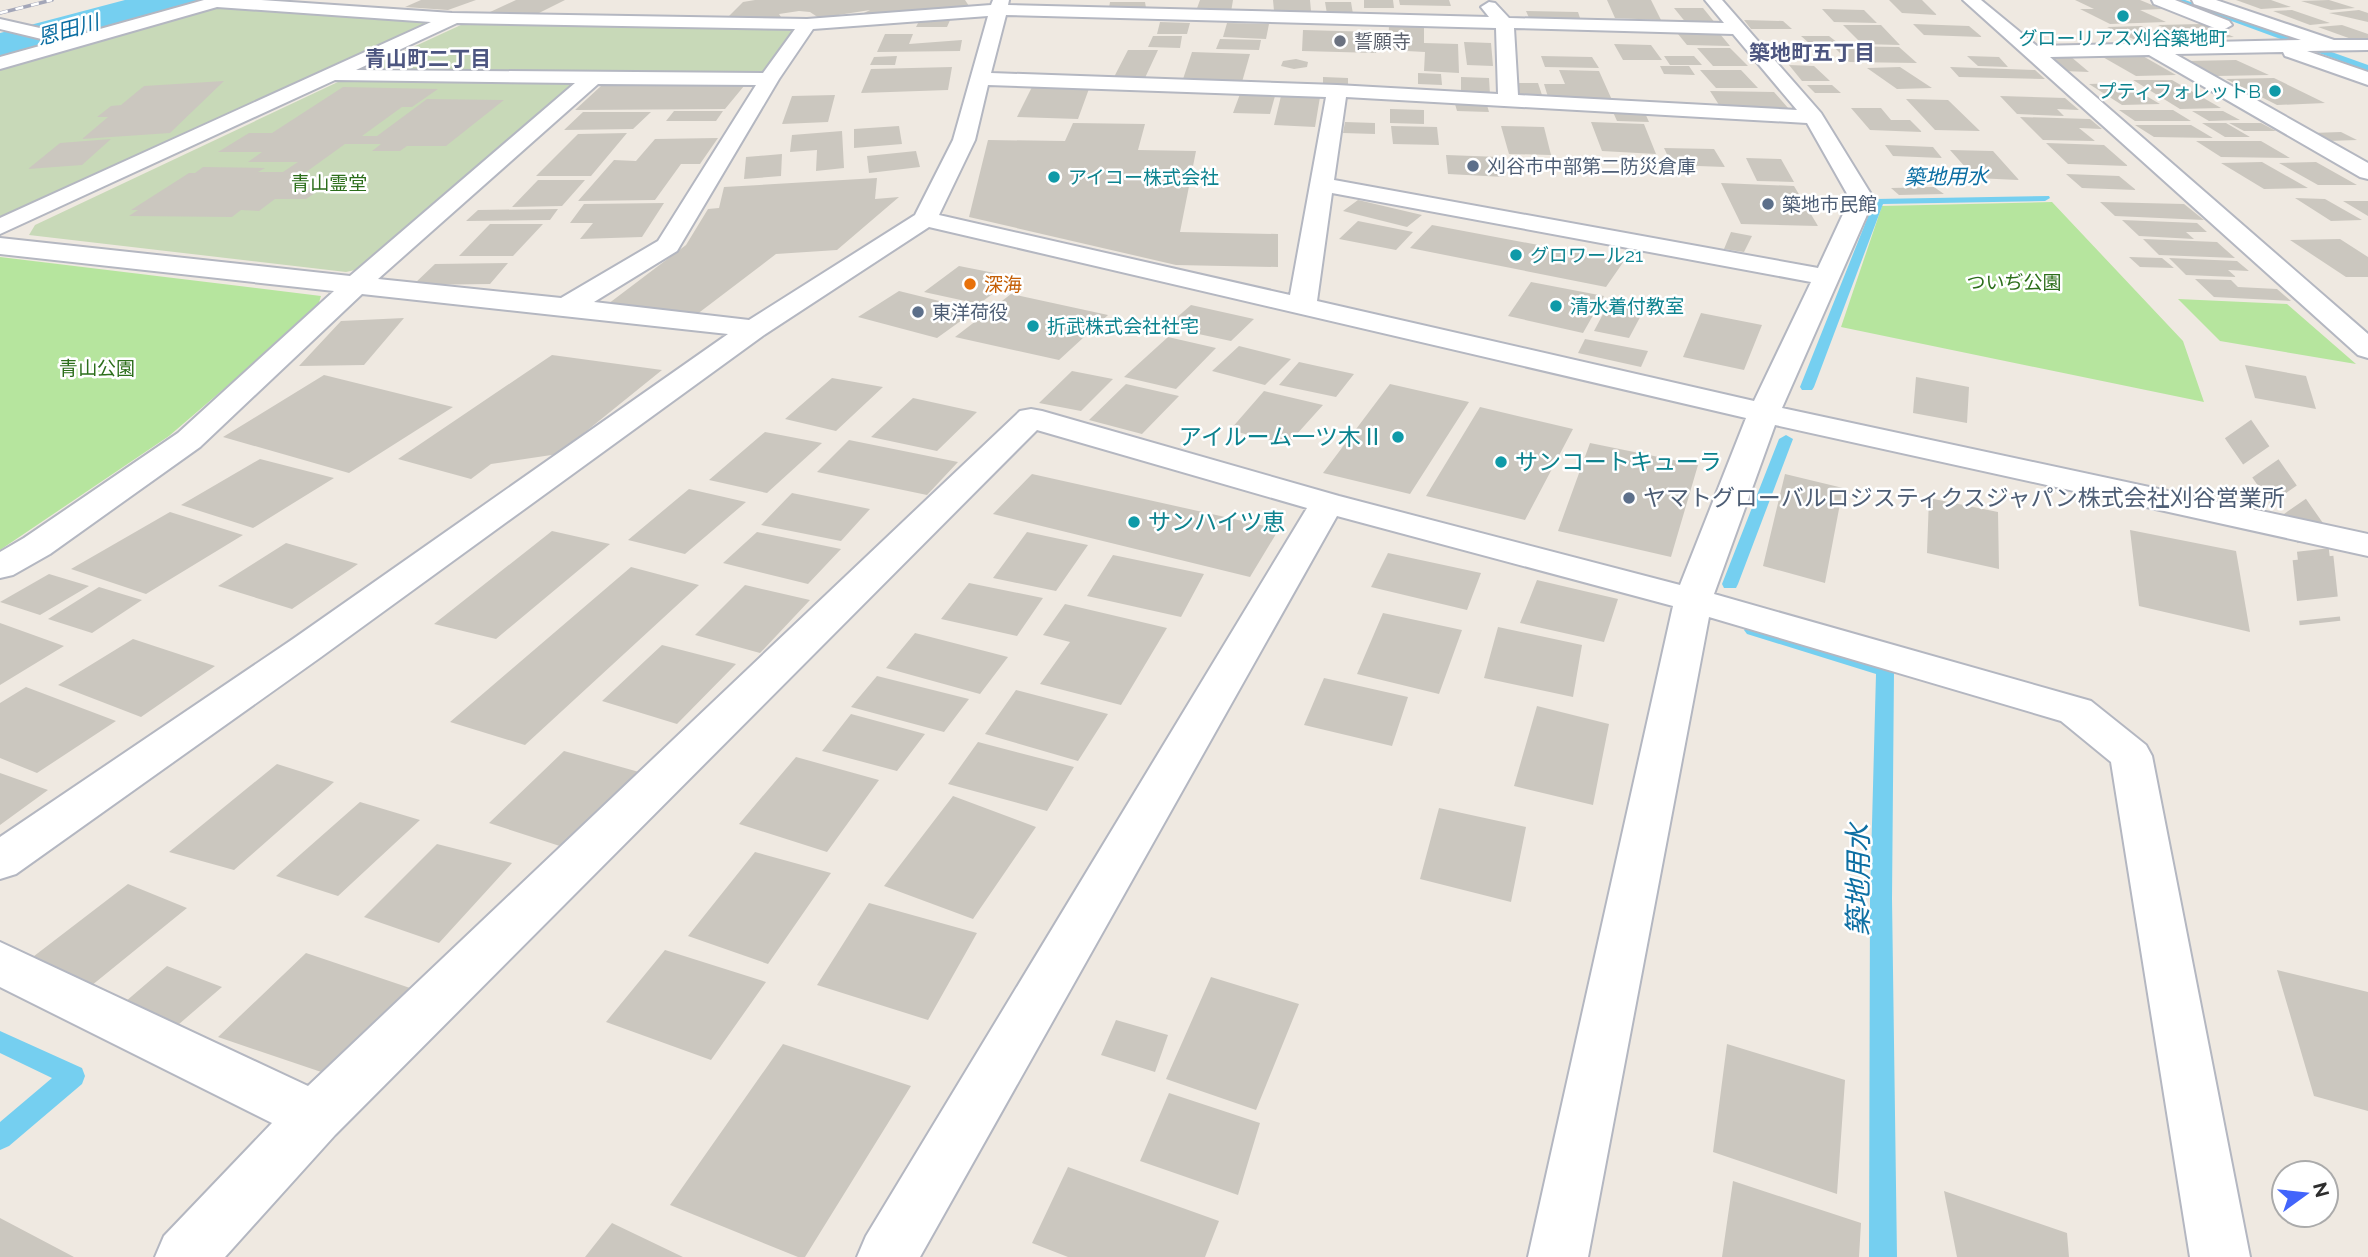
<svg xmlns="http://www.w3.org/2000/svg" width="2368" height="1257" font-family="Raleway,'Noto Sans JP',sans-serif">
  <rect width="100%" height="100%" fill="#efe9e1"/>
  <path fill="#b6e59e" d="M2052,202L2183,341L2204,402L1841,327L1882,206Z
    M0,257L321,296L317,309L169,436L0,550Z
    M2178,299L2287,304L2356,364L2220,341Z"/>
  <path fill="#c8d9b8" d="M228,6L425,20L428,23L0,217V69L209,9Z
    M476,22L795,29L765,72L754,75L374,70L370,67L463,24Z
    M351,79L567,81L575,84L364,268L346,272L29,235L35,225L340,81Z"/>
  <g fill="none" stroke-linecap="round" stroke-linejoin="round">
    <path fill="#75cff0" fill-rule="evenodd" d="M2174,0H2185L2368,65V71Z
      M2049,196L2050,198L2045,201L1883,204L1814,387L1812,390H1802L1800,387L1875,199Z
      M1786,435L1793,439L1738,584L1736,588H1724L1722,584L1779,439Z
      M1753,624L1891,667L1894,671L1892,899L1897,1257H1869L1870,899L1876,674L1747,634L1744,630L1747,626Z
      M0,1031L82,1068L85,1076L82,1084L9,1146L0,1150V1122L52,1078L0,1053Z"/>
    <path fill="#75cff0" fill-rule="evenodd" d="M125,0H199L193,10L0,63V33Z"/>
  </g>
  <path fill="#cbc7bf" d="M421,0H476L448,10L405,7Z
    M516,0H565L535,15L490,12Z
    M755,0H965L969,6L862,14L870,10L819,18L810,12L799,11L779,14L781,17H728L743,2Z
    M1200,0H1233L1231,12L1196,11Z
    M1273,0H1310L1311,11H1274Z
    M1364,0H1393L1394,8H1364Z
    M1399,0H1449L1451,6L1400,5Z
    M1607,0H1651L1661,20L1615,18Z
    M1889,0H1922L1937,15L1902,13Z
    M2075,0H2140L2162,9L2140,10L2166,22L2110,24L2080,9H2094Z
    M2236,0H2271L2291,7L2261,9Z
    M2329,0L2355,8L2331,10L2301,1Z
    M1110,2H1145L1146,8H1109Z
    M1325,2H1351L1353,14H1327Z
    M1674,8H1703L1716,24H1687Z
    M1822,9L1864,10L1877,23L1834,22Z
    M2292,10L2330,23L2310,25L2273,11Z
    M2359,10L2368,13V22L2329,13Z
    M1526,11L1578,12L1581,21L1530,20Z
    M929,18H951L947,27H916L919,21H927Z
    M1744,20L1783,21L1792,29H1751Z
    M1160,22L1190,23L1187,34H1157Z
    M1227,23L1269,24L1266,39L1223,37Z
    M1913,24L1969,26L1982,37L1924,35Z
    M2202,24L2234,37L2189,39L2158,25Z
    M1843,25H1881L1900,45L1862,44Z
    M2342,25L2368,34V40L2357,41L2318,27Z
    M1389,26H1424V43L1458,44L1459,73L1424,71L1425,52L1388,50Z
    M2141,26L2178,42L2144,44L2107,27Z
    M1303,30L1376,32V53L1302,51Z
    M885,34H913L909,44L962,40L960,51L877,52Z
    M1678,34H1720L1730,46L1687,45Z
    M1153,36H1182L1180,48L1148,47Z
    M1801,36H1829L1838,43H1809Z
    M1220,39L1261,40L1259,50L1216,49Z
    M1464,42L1491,43L1493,66L1467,65Z
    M1614,44L1651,45L1662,60H1623Z
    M1833,46L1899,47L1917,63L1849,62Z
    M1697,48H1730L1748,66H1713Z
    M1128,50H1158L1144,80L1113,79Z
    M1192,52L1250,54L1242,82L1183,79Z
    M2141,55L2176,75L2136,76L2101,56Z
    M897,56L895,65H870L874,57Z
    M1541,56L1592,57L1599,68L1545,67Z
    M1664,56H1694L1702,65H1670Z
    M1967,56L1999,57L2008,67L1978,66Z
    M2045,56H2070L2089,72L2063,71Z
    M1296,59L1308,62L1307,67L1294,69L1281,66L1283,61Z
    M2236,60L2269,75L2216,76L2186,61Z
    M1789,65L1814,66L1830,81H1802Z
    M1660,66H1689L1695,75L1664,74Z
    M952,67L948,90L861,93L871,69Z
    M1900,67L1932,88L1897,89L1867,68Z
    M1950,67L2035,70L2045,79L1959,77Z
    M1559,70L1599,71L1612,100L1548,97L1544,84H1565Z
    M1700,70H1741L1758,88H1716Z
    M1418,73L1441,74L1442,85L1418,84Z
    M1323,77L1348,78V84H1323Z
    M1461,77L1489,78L1490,95L1461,94Z
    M2274,78L2325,103L2277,105L2226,79Z
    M2133,80H2172L2221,108L2180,109Z
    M224,81L170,133L82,139L108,117H97L111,106L121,105L144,86Z
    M1516,83H1538L1542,95L1519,94Z
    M2124,83L2160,104L2122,105L2089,84Z
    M1033,85L1090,86L1078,119L1017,117Z
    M1807,85H1832L1841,93H1815Z
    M601,86H744L725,109L575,110Z
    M343,87L438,89L412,107H402L362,136H377L427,99L504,100L446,146H407L400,151H372L381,144H345L302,175H309L292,186L324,187L306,199H275L259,211L241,210L232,217L129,216L138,210H131L189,173H195L203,167L265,168L258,172H283L298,162H248L262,152H218L249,133H272Z
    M1710,91L1774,92L1789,109L1721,108Z
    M1240,94L1275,96L1270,114L1233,113Z
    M835,95L828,122L782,124L792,96Z
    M1281,96L1320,97L1315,127L1274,125Z
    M2000,96L2065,98L2079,110L2057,109L2064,116L2017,114Z
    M1906,99L1948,100L1980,131L1935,130Z
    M1455,104L1487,105L1489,112L1457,111Z
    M1851,108H1881L1891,120H1910L1922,132L1870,130Z
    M1390,109L1424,110V124L1390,123Z
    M2119,110H2173L2191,121H2135Z
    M674,111H723L716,121H666Z
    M2192,111H2223L2240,120L2209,121Z
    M583,112H651L633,129L564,130Z
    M1613,112L1645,113L1649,122L1617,121Z
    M2020,117L2090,119L2102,129L2079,128L2095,141L2043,140Z
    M1345,122L1375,123V134L1343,133Z
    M1591,122L1644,124L1656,154L1602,151Z
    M1073,123L1145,124L1138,150L1196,151L1180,232L1278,234V267L1176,265L969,217L988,140L1065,141Z
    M2202,123H2226L2250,137H2225Z
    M2229,123H2261L2276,131H2244Z
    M2135,125H2191L2213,138L2154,137Z
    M899,126L902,144L854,148V129Z
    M1391,126L1437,127L1439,145L1393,144Z
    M1501,126L1544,127L1551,155L1509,154Z
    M842,131L844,168L816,171L817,150L790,152L792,135Z
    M2341,132L2357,140L2328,141L2312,133Z
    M627,133L591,176H536L578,134Z
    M718,138L700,164H681L655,200L578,201L614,160L636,161L655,139Z
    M111,139L82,165L28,169L60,143Z
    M2196,141H2261L2290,158L2221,157Z
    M2046,143L2104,145L2128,166L2068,164Z
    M1885,145L1933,147L1942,158L1893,156Z
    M1664,148L1714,149L1725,167L1672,165Z
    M1950,150L1993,151L2019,180L1975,178Z
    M916,151L920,167L869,173L867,156Z
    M782,154L781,176L744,179L746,157Z
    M1446,155L1500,157L1504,177L1448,174Z
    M1746,158L1781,159L1794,182L1757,181Z
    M2262,162L2308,188L2264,189L2221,163Z
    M2316,162L2357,185H2318L2279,163Z
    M2066,174L2119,176L2136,190L2082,188Z
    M877,178L875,199L899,197L837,250L776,254L692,318L604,307L686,245L708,209L719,208L724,187Z
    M538,180H585L562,206L512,207Z
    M1721,183L1794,186L1818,226L1741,224Z
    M1934,187L1944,194L1899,195L1891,188Z
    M2295,198L2325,199L2362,220L2331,221Z
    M1358,200L1422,215L1407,227L1343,211Z
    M2343,201H2368V216Z
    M2100,202L2184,204L2204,220L2115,216Z
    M664,203L642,237L580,239L593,223H570L584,204Z
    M558,209L550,220L466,221L478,210Z
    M2122,220L2197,223L2207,232H2186L2194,239L2139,236Z
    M1358,221L1413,232L1396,250L1339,239Z
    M490,224H543L513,256H459Z
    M1432,225L1624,261L1606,287L1410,248Z
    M1731,232L1752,236L1744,252L1724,249Z
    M2143,239L2217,242L2235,258L2159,255Z
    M2340,239L2368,257V277H2346L2290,240Z
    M2129,257L2162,258L2174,268L2140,267Z
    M2169,258L2237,261L2249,271L2228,270L2236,277L2186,275Z
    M508,263L490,284L413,285L435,264Z
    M959,266L1015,277L979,304L924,292Z
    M2195,279L2231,280L2238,287L2277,289L2291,301L2214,297Z
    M1531,282L1604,296L1583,333L1508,316Z
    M899,291L976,310L937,338L858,317Z
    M1011,294L1108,315L1059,360L955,337Z
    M1611,299L1646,306L1629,338L1594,331Z
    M1191,305L1254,319L1231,341L1166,327Z
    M1701,313L1762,325L1744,370L1683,357Z
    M404,318L364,365L299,366L341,321Z
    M1168,337L1216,348L1176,389L1124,377Z
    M1585,339L1648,351L1641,367L1578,353Z
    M1239,346L1291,359L1265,385L1212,371Z
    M552,355L662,370L558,454L491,464L471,479L398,459Z
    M1299,362L1354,374L1336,397L1279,385Z
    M2245,365L2306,376L2316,409L2255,398Z
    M1072,371L1113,379L1081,411L1039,403Z
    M324,375L453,407L349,473L223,437Z
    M1916,377L1969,387L1967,423L1913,413Z
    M832,378L883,387L836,431L785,419Z
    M1126,384L1179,396L1142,434L1089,420Z
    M1390,384L1469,402L1410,494L1323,473Z
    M1264,391L1323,405L1287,445L1230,430Z
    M913,398L977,412L937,451L871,437Z
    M1480,407L1573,429L1525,520L1426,496Z
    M765,432L822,443L767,493L709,480Z
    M849,440L958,462L927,495L817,472Z
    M1590,443L1698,465L1671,557L1558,531Z
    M260,459L334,478L253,528L181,505Z
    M1032,474L1279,529L1250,577L993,514Z
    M1785,474L1843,488L1825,583L1763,566Z
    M689,489L746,502L685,554L628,540Z
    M792,493L870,509L841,541L761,525Z
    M1929,498L1998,512L1999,569L1927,553Z
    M170,512L243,535L146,594L71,569Z
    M2130,530L2236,551L2250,632L2139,606Z
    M552,531L610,544L496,639L434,624Z
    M757,532L841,549L808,584L723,563Z
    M1027,532L1088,545L1056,591L993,578Z
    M286,543L358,564L292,609L218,586Z
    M1388,553L1481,573L1467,610L1371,587Z
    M1113,555L1204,574L1181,617L1087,596Z
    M631,567L699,585L525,745L450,722Z
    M49,574L89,586L40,615L0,602Z
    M1537,580L1618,599L1604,642L1520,623Z
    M969,583L1043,598L1017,636L941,619Z
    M745,585L810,600L760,653L695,635Z
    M99,587L142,600L92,633L48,619Z
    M1065,604L1167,628L1121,705L1040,684L1070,642L1043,635Z
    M1383,613L1462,630L1439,694L1357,674Z
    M0,623L64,646L0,685Z
    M1498,627L1582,645L1573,697L1484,678Z
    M915,633L1008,657L980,694L886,668Z
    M133,639L215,666L141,717L58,685Z
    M662,645L736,664L677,724L602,701Z
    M877,676L969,699L944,732L851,707Z
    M1324,678L1408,697L1392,746L1304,725Z
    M26,687L116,721L37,773L0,758V703Z
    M1016,690L1108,714L1078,761L985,734Z
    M1537,706L1609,724L1593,805L1514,786Z
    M851,714L925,734L897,771L822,751Z
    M978,742L1074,767L1047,811L948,784Z
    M564,751L639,772L566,848L489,823Z
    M796,757L879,780L827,852L739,824Z
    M277,764L334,782L234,870L169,852Z
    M0,773L48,790L0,825Z
    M953,796L1036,827L973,919L884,886Z
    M360,802L420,820L338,896L276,876Z
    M1439,808L1526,827L1511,902L1420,879Z
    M437,844L512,863L439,943L364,917Z
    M755,852L831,873L768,964L688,936Z
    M128,884L187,908L86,990L25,963Z
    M869,903L977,933L928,1020L817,985Z
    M665,950L766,982L711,1060L606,1022Z
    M306,953L416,990L339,1078L218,1037Z
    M167,966L222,987L164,1037L111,1014Z
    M2277,970L2368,992V1111L2314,1096Z
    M1211,977L1299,1004L1256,1110L1166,1079Z
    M1116,1020L1168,1035L1155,1072L1101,1055Z
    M783,1044L911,1086L805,1257H798L670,1205Z
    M1727,1044L1845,1080L1837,1194L1713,1152Z
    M1169,1093L1260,1123L1238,1195L1140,1161Z
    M1068,1167L1219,1221L1205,1257H1068L1032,1243Z
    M1733,1181L1861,1223L1859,1257H1722Z
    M1944,1191L2067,1233L2069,1257H1957Z
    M0,1218L74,1257H0Z
    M612,1223L683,1257H585Z"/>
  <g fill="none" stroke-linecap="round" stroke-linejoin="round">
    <path stroke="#c8c4bd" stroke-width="32" stroke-dasharray="32 16" stroke-linecap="butt" d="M2238,429L2311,534L2314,560"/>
    <path stroke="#c8c4bd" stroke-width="41" stroke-dasharray="41 20" stroke-linecap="butt" d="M2313,558L2320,623"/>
    <g stroke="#b4b7c1" stroke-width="4">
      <path id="minor" d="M204,0H261L452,13L807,19L991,5L993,0H1009L1008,5L1489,17L1481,7L1489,2L1495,3L1509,18L1724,23L1705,0H1722L1821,113L1874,199L1782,408L2368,534V556L1775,425L1714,594L2091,701L2146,745L2152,756L2250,1257H2190L2111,762L2061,721L1709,617L1588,1257H1528L1673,606L1337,516L920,1257H857L866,1236L1307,508L1037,430L335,1135L225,1257H155L164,1236L272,1123L0,987V942L308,1086L1020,411L1031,409L1042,411L1339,496L1680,585L1746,418L929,227L764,335L321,657L16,874L0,879V837L293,639L728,334L362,294L200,447L50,554L13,575L0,578V552L24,538L178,433L334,291L0,254V238L350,276L575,83L335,80L0,234V218L431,22L217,7L0,69V57L54,42L0,29V19L75,36ZM1006,15L1496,28L1498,94L1337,85L991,73ZM988,16L953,140L915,215L749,320L594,302L677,251L779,79L813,29ZM457,23L795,29L763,73L356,70ZM1514,28L1733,34L1797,110L1518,95ZM598,84L756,85L658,241L561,298L378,279ZM988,85L1326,97L1290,295L939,215L975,140ZM1346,97L1807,123L1850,199L1818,268L1334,180ZM1332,193L1811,282L1754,401L1317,301Z
        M1963,0H1981L2037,46L2301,40L2194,4L2192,0H2216L2334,40H2368V50L2307,51L2368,72V85L2285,56L2283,52L2175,54L2368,163V179L2360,177L2149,55L2050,57L2368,334V358L2358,355Z
        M2152,0H2175L2229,21L2232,25L2223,30L2217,29L2154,4Z"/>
    </g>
    <use href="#minor" fill="#fff" fill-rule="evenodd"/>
    <g stroke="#a3a6b8" stroke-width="3.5">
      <path id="rail" d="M0,13L52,0"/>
    </g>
    <use href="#rail" stroke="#fff" stroke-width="2.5" stroke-dasharray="8" stroke-linecap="butt"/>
  </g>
  <g fill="#0f9aa8" stroke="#fff" stroke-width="2.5">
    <circle cx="2123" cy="16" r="7"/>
    <circle cx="2275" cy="91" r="7"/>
    <circle cx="1054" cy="177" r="7"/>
    <circle cx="1516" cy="255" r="7"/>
    <circle cx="1556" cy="306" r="7"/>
    <circle cx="1033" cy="326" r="7"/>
    <circle cx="1398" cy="437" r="7"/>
    <circle cx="1501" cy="462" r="7"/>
    <circle cx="1134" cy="522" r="7"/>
  </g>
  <circle fill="#6b7280" stroke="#fff" stroke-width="2.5" cx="1340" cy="41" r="7"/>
  <g fill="#5c6f8a" stroke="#fff" stroke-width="2.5">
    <circle cx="1473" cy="166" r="7"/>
    <circle cx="1768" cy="204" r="7"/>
    <circle cx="918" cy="312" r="7"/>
    <circle cx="1629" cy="498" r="7"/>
  </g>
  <circle fill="#e8710a" stroke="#fff" stroke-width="2.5" cx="970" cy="284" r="7"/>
  <g text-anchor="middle" stroke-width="5" stroke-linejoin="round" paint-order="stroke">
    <g font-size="19" fill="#0d838f" stroke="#fff" text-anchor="start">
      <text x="2123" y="45" text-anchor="middle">グローリアス刈谷築地町</text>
      <text x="2261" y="98" text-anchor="end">プティフォレットB</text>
      <text x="1068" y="184">アイコー株式会社</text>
      <text x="1530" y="262">グロワール21</text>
      <text x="1570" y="313">清水着付教室</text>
      <text x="1047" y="333">折武株式会社社宅</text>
    </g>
    <g font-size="19" fill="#5b616d" stroke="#fff" text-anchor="start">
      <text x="1354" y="48">誓願寺</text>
    </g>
    <g font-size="19" fill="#4e5e75" stroke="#fff" text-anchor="start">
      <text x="1487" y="173">刈谷市中部第二防災倉庫</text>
      <text x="1782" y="211">築地市民館</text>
      <text x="932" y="319">東洋荷役</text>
    </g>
    <g font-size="19" fill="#2c6e1b" stroke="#fff">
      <text x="329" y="190">青山霊堂</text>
      <text x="2014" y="289">ついぢ公園</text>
      <text x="97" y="375">青山公園</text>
    </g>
    <g font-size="19" fill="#c56008" stroke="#fff" text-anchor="start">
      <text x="984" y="291">深海</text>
    </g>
    <g font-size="21" font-style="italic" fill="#0d6fa3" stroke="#fff">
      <text transform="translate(68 30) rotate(-15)" y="7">恩田川</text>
      <text transform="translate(1946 177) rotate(-1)" y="7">築地用水</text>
    </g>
    <g font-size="21" font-weight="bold" fill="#4d5680" stroke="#fff">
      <text x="1812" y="60">築地町五丁目</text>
      <text x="428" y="66">青山町二丁目</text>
    </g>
    <g font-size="23" fill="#0d838f" stroke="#fff" text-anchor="start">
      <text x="1384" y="445" text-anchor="end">アイルーム一ツ木Ⅱ</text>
      <text x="1515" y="470">サンコートキューラ</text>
      <text x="1148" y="530">サンハイツ恵</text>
    </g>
    <g font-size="23" fill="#4e5e75" stroke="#fff" text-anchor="start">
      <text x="1643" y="506">ヤマトグローバルロジスティクスジャパン株式会社刈谷営業所</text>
    </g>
    <g font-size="28" font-style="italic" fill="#0d6fa3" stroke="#fff">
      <text transform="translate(1858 880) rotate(-90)" y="10">築地用水</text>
    </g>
  </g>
  <g transform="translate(2305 1194) rotate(75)"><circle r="33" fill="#ffffff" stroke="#ababab" stroke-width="2"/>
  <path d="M0-5L12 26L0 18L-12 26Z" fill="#4264fb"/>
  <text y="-10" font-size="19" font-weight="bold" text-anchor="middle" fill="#2e2e2e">N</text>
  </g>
</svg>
